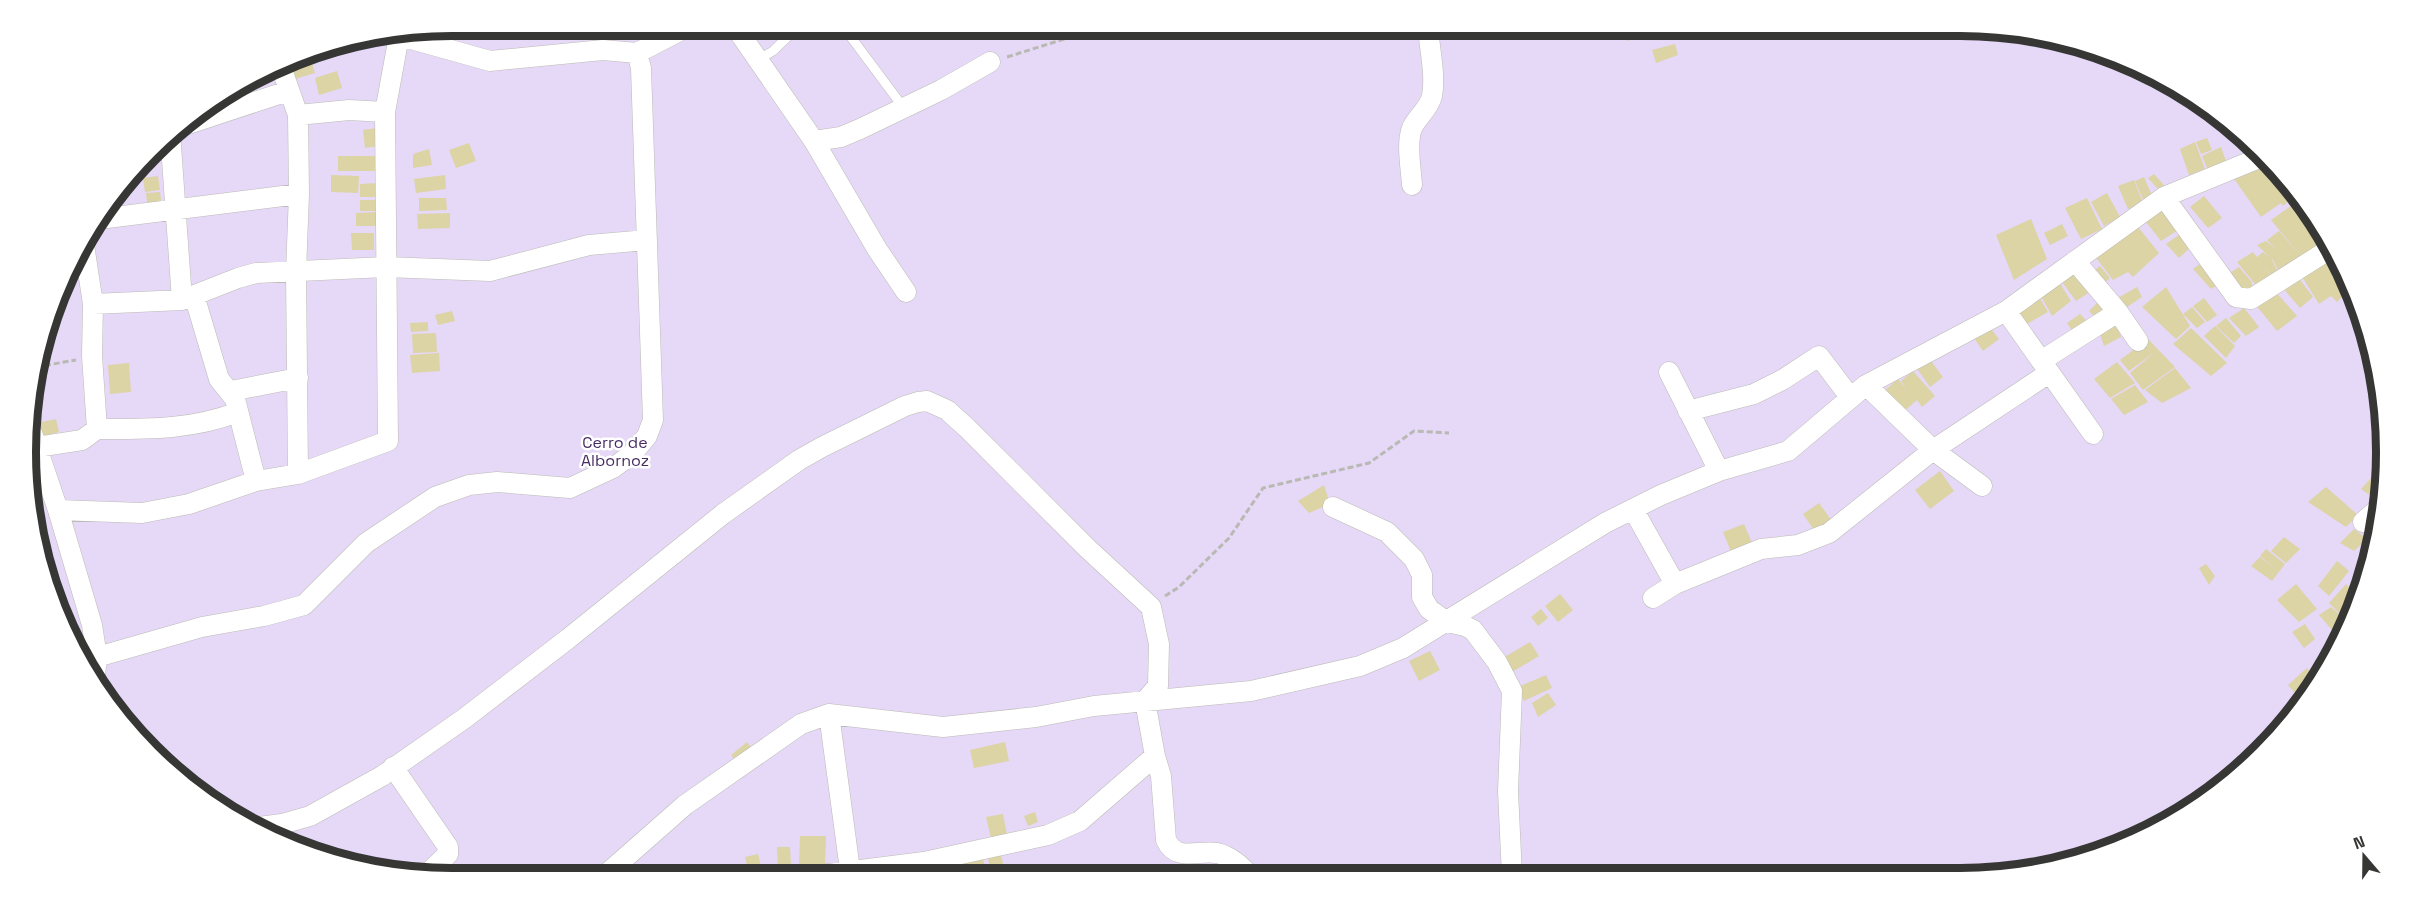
<svg xmlns="http://www.w3.org/2000/svg" width="2412" height="904" font-family="'Space Grotesk',sans-serif">
  <rect width="100%" height="100%" fill="#f9f8f2"/>
  <path fill="#e6d8f7" d="M1960,25L2071,40L2149,70L2220,114L2281,171L2330,239L2364,315L2383,397L2386,480L2372,563L2329,666L2241,772L2148,835L2016,875L452,878L341,864L264,835L193,791L97,689L58,616L34,536L29,396L48,315L82,239L171,131L239,82L315,48L452,26Z"/>
  <path fill="#dcd4a5" d="M854,25H888L862,40Z
    M1623,25H1636L1639,37L1627,41Z
    M1675,44L1678,55L1656,63L1652,50Z
    M310,57L315,73L295,79L290,64Z
    M337,71L342,88L319,95L315,78Z
    M377,128L379,146L365,148L363,130Z
    M2207,138L2212,150L2201,154L2196,142Z
    M2195,142L2205,169L2189,175L2180,149Z
    M469,143L476,161L456,168L449,150Z
    M2221,147L2226,161L2208,170L2202,156Z
    M429,149L432,165L413,168V154Z
    M338,156H375L376,171H338Z
    M2267,158L2281,171L2292,186L2288,189L2294,196L2283,206L2281,203L2261,217L2232,176L2266,161L2286,185Z
    M2154,174L2164,185L2159,190L2148,178Z
    M331,175L359,176L358,193L331,192Z
    M445,175L446,189L416,193L414,179Z
    M158,176L160,190L145,192L143,178Z
    M2144,177L2153,198L2144,202L2135,181Z
    M2134,180L2143,203L2128,209L2118,186Z
    M377,183L378,197H360V184Z
    M160,192L162,208L148,210L146,193Z
    M2107,193L2120,217L2104,226L2091,202Z
    M2204,196L2222,218L2208,228L2190,207Z
    M419,198H446L447,210L419,211Z
    M2087,198L2102,229L2081,239L2065,208Z
    M360,200H379V211H360Z
    M2295,203L2328,240L2280,274L2273,260L2257,245L2266,241L2275,248L2267,240L2279,231L2301,256L2271,220Z
    M2157,205L2178,230L2161,241L2142,217Z
    M378,212L379,226H356V213Z
    M450,213V228L418,229L417,214Z
    M2031,219L2047,259L2014,280L1996,235Z
    M2134,222L2159,253L2133,277L2128,272L2113,280L2091,251Z
    M2062,224L2068,236L2050,245L2044,233Z
    M351,233H374V250H352Z
    M2180,234L2193,245L2179,258L2166,244Z
    M2253,252L2257,257L2263,252L2271,258L2279,274L2272,277L2258,259L2273,279L2259,289L2237,262Z
    M2336,254L2347,278L2329,258Z
    M2326,260L2350,289L2337,302L2331,296L2319,304L2301,275Z
    M2201,263L2221,283L2211,289L2193,269Z
    M2073,266L2093,290L2076,301L2059,278Z
    M2100,266L2110,278L2100,287L2088,275Z
    M2239,267L2251,281L2253,287L2242,293L2228,274Z
    M2056,277L2071,301L2052,316L2037,289Z
    M2298,277L2313,297L2300,308L2282,287Z
    M2137,287L2142,297L2124,309L2118,298Z
    M2166,287L2190,326L2176,339L2142,307Z
    M2274,290L2297,316L2277,331L2254,303Z
    M2038,295L2048,312L2025,325L2015,308Z
    M2204,298L2217,315L2207,322L2193,306Z
    M2097,303L2108,309L2097,319L2089,311Z
    M2192,307L2205,322L2197,328L2183,314Z
    M2244,308L2259,327L2246,336L2229,318Z
    M452,311L455,321L438,325L435,315Z
    M2080,314L2090,324L2076,336L2067,323Z
    M2226,318L2241,336L2234,343L2216,326Z
    M428,322V331L411,332L410,323Z
    M2116,324L2121,337L2104,346L2099,331Z
    M1989,326L1999,339L1983,351L1974,338Z
    M2215,326L2235,346L2226,358L2204,336Z
    M2191,328L2227,363L2211,376L2173,344Z
    M436,333L437,352L413,353L412,334Z
    M2148,339L2175,367L2143,390L2130,373L2155,352L2129,371L2120,360Z
    M439,353L440,371L412,373L410,355Z
    M1928,357L1943,377L1930,387L1915,366Z
    M2117,362L2135,383L2110,398L2094,379Z
    M129,363L131,392L110,394L108,365Z
    M2175,368L2191,388L2162,403L2145,390Z
    M1913,371L1935,396L1922,407L1917,400L1902,413L1884,391L1898,379L1907,390L1901,381Z
    M2135,385L2148,402L2124,415L2111,399Z
    M56,419L59,432L40,437L37,423Z
    M2385,468L2386,480L2385,486L2377,478Z
    M1940,471L1954,491L1930,509L1915,490Z
    M2372,477L2384,487L2383,497L2378,501L2361,489Z
    M1324,485L1330,504L1309,513L1298,501Z
    M2326,487L2358,515L2346,527L2308,502Z
    M1819,503L1835,525L1818,536L1803,514Z
    M1744,524L1755,550L1734,559L1723,532Z
    M2354,529L2367,539L2354,551L2340,543Z
    M2284,537L2300,549L2286,563L2271,551Z
    M2266,549L2285,564L2272,581L2251,566L2260,557L2277,570L2260,556Z
    M2337,561L2349,571L2329,596L2318,586Z
    M2367,562L2371,565L2365,578L2358,573Z
    M2206,564L2215,576L2209,585L2199,568Z
    M2296,584L2317,609L2299,622L2277,600Z
    M2346,584L2358,596L2342,636L2339,638L2319,615L2331,607L2346,620L2329,603Z
    M1560,594L1573,610L1558,622L1545,606Z
    M1541,609L1548,618L1538,626L1531,617Z
    M2305,624L2315,639L2304,648L2292,632Z
    M1530,642L1539,656L1512,672L1503,658Z
    M1430,651L1440,670L1419,681L1409,661Z
    M2307,668L2317,681L2301,700L2288,685Z
    M1546,675L1552,688L1524,701L1518,687Z
    M1548,693L1556,705L1538,717L1532,703Z
    M747,742L754,751L738,764L731,755Z
    M1005,742L1009,761L974,768L970,750Z
    M1035,812L1038,822L1028,826L1024,816Z
    M1003,814L1007,835L991,838L986,817Z
    M800,836H826L825,868H799Z
    M777,847H790L791,866L778,867Z
    M758,854L762,870L749,873L745,857Z
    M1001,855L1005,872L992,875L988,859Z
    M983,858L986,872L960,877L957,865Z"/>
  <g fill="none" stroke-linecap="round" stroke-linejoin="round">
    <g stroke="#bcbbb5" stroke-width="10">
      <path id="service" d="M842,25L903,107
        M758,60L773,51L800,25"/>
    </g>
    <g stroke="#bcbbb5" stroke-width="21">
      <path id="minor" d="M734,25L814,141L877,249L906,292
        M397,35L490,61L603,50L637,53L691,25
        M280,64L298,115L299,194L296,272L298,474
        M298,115L349,110L385,112
        M176,128L288,91
        M170,132L182,300
        M814,141L841,137L860,129L941,90L990,62
        M1412,185C1411,169 1406,143 1412,128C1417,117 1429,109 1432,96C1436,73 1429,49 1428,25
        M2164,197L2236,297L2251,299L2333,247
        M99,219L299,194
        M83,238L93,304L92,356L97,429C146,429 192,430 238,412
        M2075,261L2118,312L2138,341
        M194,295L219,379L235,399
        M93,304L182,300L238,278L256,273L386,267L490,271L589,245L647,240
        M2006,311L2093,434
        M2041,361L2118,312
        M1669,372L1719,471
        M1866,385L1933,450L1982,486
        M1688,411L1754,394L1782,380L1819,356L1850,397
        M30,427L58,510L92,625L97,657L94,683
        M37,447L82,440L97,429
        M256,481L235,399L236,390L298,378
        M1333,507L1387,532L1414,559L1422,575V597L1429,609L1447,622L1465,626L1473,630L1497,662L1512,691L1508,791L1512,876
        M1633,509L1675,584
        M58,510L142,513L189,504L256,481L298,474L388,441L385,112L399,36
        M2363,522L2381,506
        M1653,598L1675,584L1761,549L1798,545L1829,533L1933,450L2049,373
        M86,668L97,657L202,627L264,616L304,605L366,543L435,497L469,485L497,482L570,488L613,468L632,454L647,436L653,420L641,68L637,53
        M829,714L850,870
        M393,767L448,847V854L426,875
        M247,824L259,827L282,824L310,816L382,776L465,718L569,638L723,514L799,460L822,447L905,406L918,402L927,401L947,410L967,428L1087,548L1151,607L1159,644L1158,686L1145,701L1155,756L1161,776L1166,840C1176,862 1197,850 1217,853C1231,856 1242,867 1252,877
        M602,878L685,805L801,724L829,714L943,727L1036,717L1094,706L1251,691L1360,666L1403,648L1605,523L1661,495L1719,471L1788,451L1866,385L2006,311L2164,197L2264,156
        M797,878L924,862L1048,835L1080,821L1155,756"/>
    </g>
    <path stroke="#b9b9b4" stroke-width="3" stroke-dasharray="6 3" stroke-linecap="butt" d="M1667,25V32
      M1007,57L1074,36L1089,25
      M36,367L76,360
      M1165,596L1179,587L1229,538L1263,488L1369,463L1414,431L1449,433"/>
    <use href="#service" stroke="#fff" stroke-width="9"/>
    <use href="#minor" stroke="#fff" stroke-width="20"/>
  </g>
  <g text-anchor="middle" stroke-width="5" stroke-linejoin="round" paint-order="stroke">
    <g font-size="16" fill="#472d62" stroke="#fff">
      <text x="615" y="448">Cerro de<tspan x="615" dy="18">Albornoz</tspan></text>
    </g>
  </g>
  <path d="M0 0H2412V904H0ZM452 36H1960A416 416 0 0 1 2376 452V452A416 416 0 0 1 1960 868H452A416 416 0 0 1 36 452V452A416 416 0 0 1 452 36Z" fill="#fff" fill-rule="evenodd"/>
  <path fill="none" stroke="#363634" stroke-width="8" d="M452 36H1960A416 416 0 0 1 2376 452V452A416 416 0 0 1 1960 868H452A416 416 0 0 1 36 452V452A416 416 0 0 1 452 36Z"/>
  <g transform="translate(2364 856) rotate(340)" stroke="#ffffff" stroke-width="4.5" paint-order="stroke">
  <path d="M0-4.5L10 22L0 15L-10 22Z" fill="#363634"/>
  <text y="-9" font-size="16" font-weight="bold" text-anchor="middle" fill="#363634">N</text>
  </g>
</svg>
